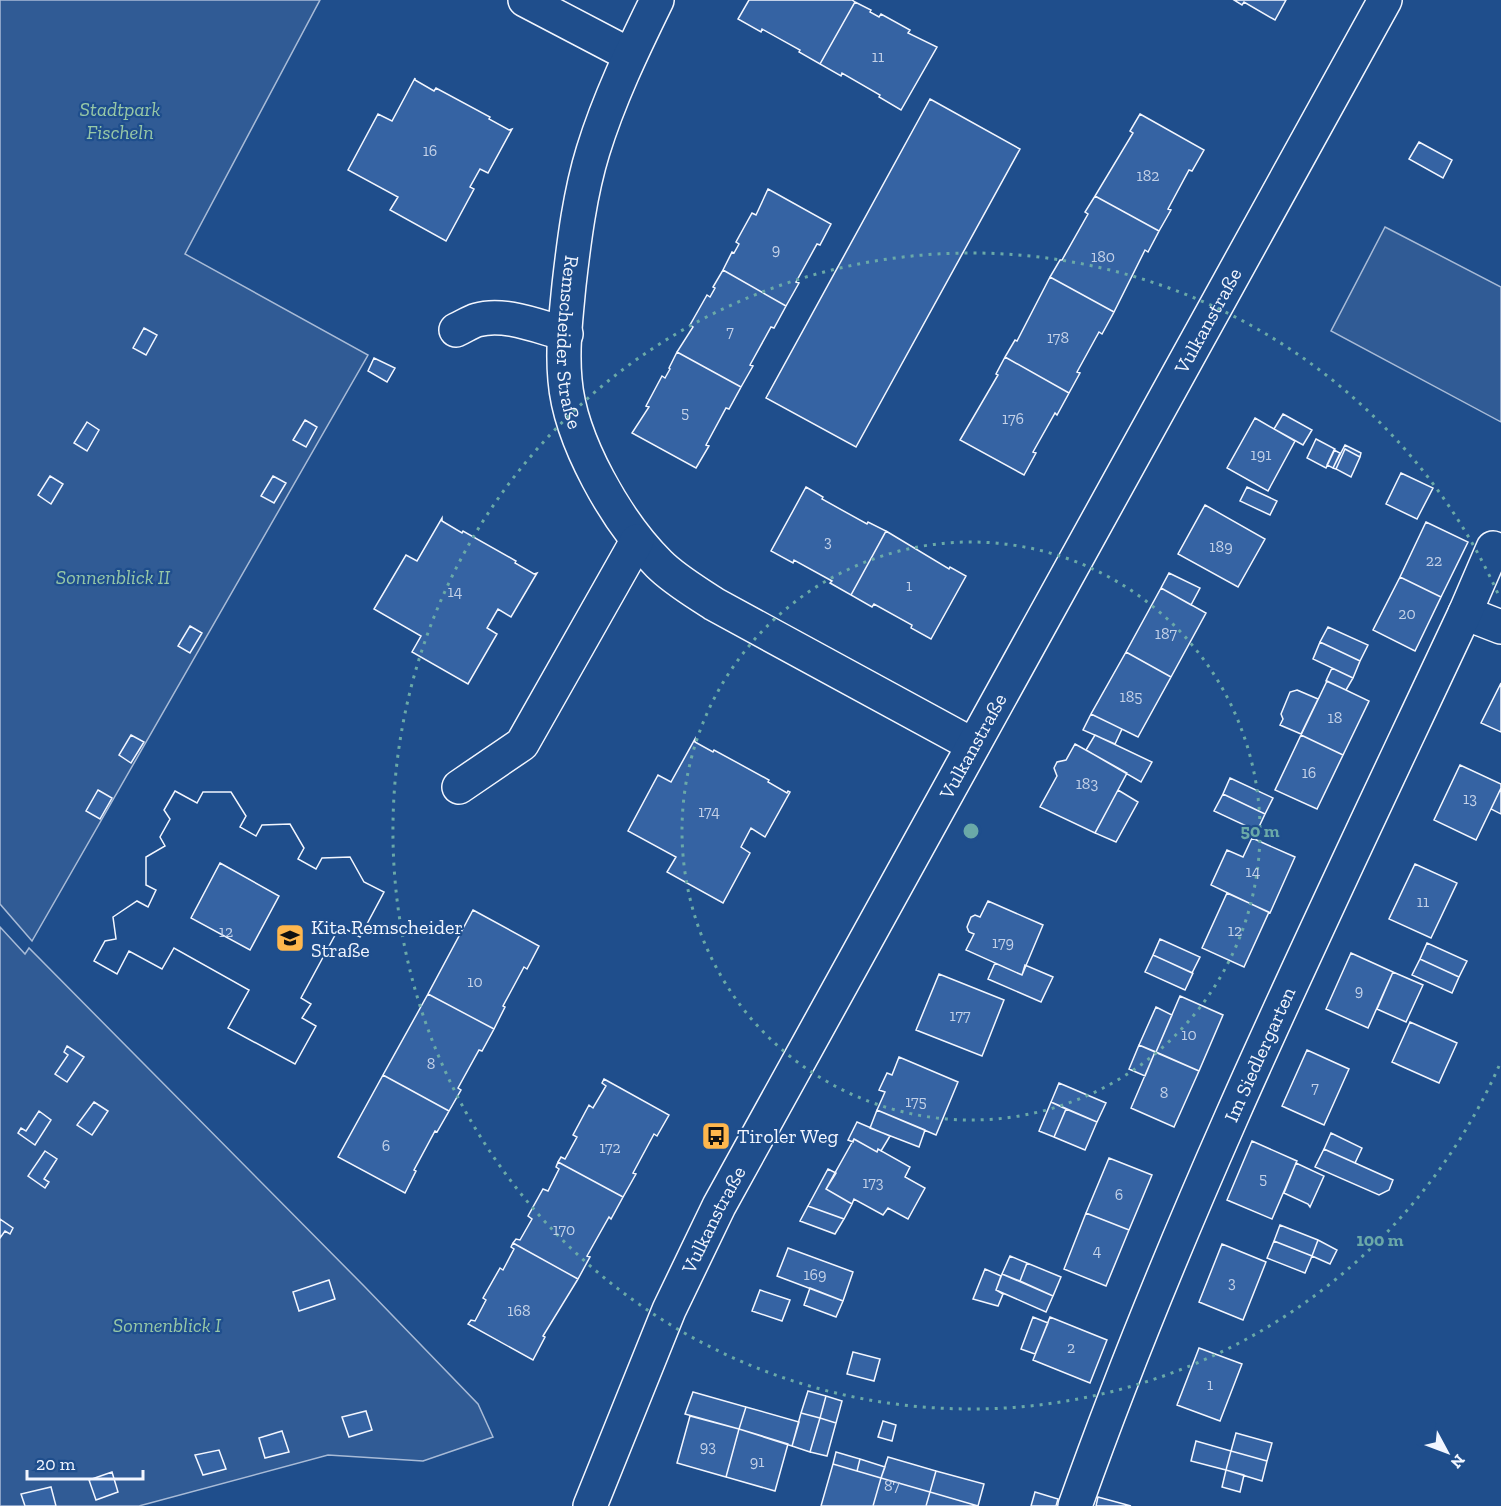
<svg xmlns="http://www.w3.org/2000/svg" width="1501" height="1506" font-family="'Zilla Slab',serif">
  <rect width="100%" height="100%" fill="#1f4e8c"/>
  <path fill="#305b95" stroke="#a8bbd7" stroke-width="1.5" d="M0,0H320L185,254L368,355L32,941L0,904Z
    M1385,227L1501,287V422L1331,331Z
    M0,927L25,954L29,948L364,1286L478,1404L493,1437L423,1461L328,1455L139,1506H0Z"/>
  <path fill="#3563a3" stroke="#f2f6ff" stroke-width="1.5" fill-rule="evenodd" d="M749,0H852L855,2L820,64L799,52L800,50L762,29L761,32L738,19Z
    M1234,0H1286L1275,20L1244,2L1242,5Z
    M855,2L871,10L870,12L879,17L881,14L910,30L908,33L937,47L901,110L879,97L880,95L842,73L841,76L820,64Z
    M415,78V80L434,91L436,88L490,117L489,119L509,130L512,129L488,173L480,169L470,187L474,189L446,241L390,210L398,197L348,170L378,114L392,121Z
    M930,99L1020,149L856,447L766,398Z
    M1140,114L1204,150L1192,171L1189,170L1168,209L1171,210L1159,231L1095,196L1133,133L1130,131Z
    M1419,142L1452,160L1443,178L1409,159Z
    M768,189L831,224L820,245L817,244L796,282L799,283L786,306L723,270L732,252L734,253L739,244L736,242L752,213L756,215Z
    M1095,196L1159,231L1148,252L1145,250L1114,312L1050,277L1060,260H1062L1088,214L1085,212Z
    M723,270L786,306L774,328L771,327L750,365L753,366L741,387L677,352L693,327L690,325L707,295L710,297L715,288L713,287Z
    M1050,277L1114,312L1102,334L1099,332L1077,372L1080,373L1069,393L1005,357L1015,340L1017,341Z
    M144,328L157,335L146,355L133,348Z
    M677,352L741,387L729,409L726,408L706,445L709,446L696,468L632,433L649,407L646,406L662,376L665,378L670,369L669,368Z
    M1005,357L1069,393L1057,415L1055,413L1033,452L1036,453L1024,475L960,440L998,375L996,374Z
    M374,358L395,368L387,382L368,371Z
    M1283,414L1312,430L1303,445L1274,429Z
    M1255,418L1295,441L1268,491L1227,468Z
    M305,420L317,427L306,447L293,440Z
    M87,422L99,430L87,451L74,443Z
    M1316,439L1335,449L1326,468L1307,458Z
    M1345,445L1361,453L1360,457L1345,449L1336,469L1333,468Z
    M1345,449L1360,457L1351,477L1336,469Z
    M1334,450L1340,453L1333,468L1327,465Z
    M1401,473L1433,488L1417,519L1386,504Z
    M50,476L63,484L51,504L38,495Z
    M273,476L286,483L274,503L261,496Z
    M806,487L823,497L822,499L867,524L868,522L886,531L851,595L830,583L832,581L794,560L793,563L771,551Z
    M1247,487L1277,501L1270,515L1240,501Z
    M1205,505L1265,539L1238,587L1178,554Z
    M442,518V521L462,533L463,531L516,561L515,563L534,574L537,573L511,617L498,609L487,628L497,634L468,684L412,652L421,636L374,609L406,555L417,561Z
    M1426,522L1468,542L1441,597L1400,577Z
    M886,531L949,569L950,567L966,576L931,639L911,628L912,625L874,604L872,607L851,595Z
    M1169,573L1200,588L1191,605L1161,588Z
    M1400,577L1441,597L1415,651L1373,630Z
    M1161,588L1206,613L1171,677L1126,652Z
    M190,626L202,633L190,653L178,646Z
    M1328,627L1368,645L1360,661L1320,642Z
    M1320,642L1360,661L1353,678L1313,659Z
    M1126,652L1171,677L1138,737L1091,714Z
    M1332,668L1353,678L1346,690L1326,681Z
    M1327,681L1369,701L1343,755L1301,735Z
    M1501,683V732L1481,723Z
    M1297,690L1318,699L1301,734L1280,725L1283,719L1281,714L1290,692Z
    M1091,714L1122,729L1115,744L1083,730Z
    M131,735L144,742L131,763L119,755Z
    M1095,735L1152,762L1141,782L1086,750Z
    M1301,735L1343,755L1317,809L1275,790Z
    M695,739V742L713,752L714,750L769,780L768,782L787,793L788,791L790,792L765,837L751,828L741,847L750,853L723,903L667,872L676,857L628,831L658,775L671,782Z
    M1075,744L1127,773L1095,833L1040,807L1057,776L1054,768L1057,762L1066,760Z
    M1460,765L1501,784V788L1476,840L1434,820Z
    M1230,778L1273,798L1265,814L1223,794Z
    M1501,788V814L1491,809Z
    M98,790L112,798L100,819L86,811Z
    M1118,790L1138,802L1116,842L1095,833Z
    M175,791L197,803L203,792H231L246,816L240,827L256,836L262,825L290,824L304,848L298,859L316,869L322,858L350,857L364,882L384,892L360,937L340,926L301,998L311,1004L302,1018L316,1026L295,1064L228,1028L249,990L174,948L162,969L129,951L117,974L94,961L105,941L116,939L113,917L137,901L148,907L156,890L146,885V857L165,846L160,837L170,819L164,810ZM220,863L279,896L250,950L191,918Z
    M175,791L197,803L203,792H231L246,816L240,827L256,836L262,825L290,824L304,848L298,859L316,869L322,858L350,857L364,882L384,892L360,937L340,926L301,998L311,1004L302,1018L316,1026L295,1064L228,1028L249,990L174,948L162,969L129,951L117,974L94,961L105,941L116,939L113,917L137,901L148,907L156,890L146,885V857L165,846L160,837L170,819L164,810Z
    M1223,794L1265,814L1257,831L1214,811Z
    M1252,838L1295,857L1270,913L1211,885L1227,850L1243,857Z
    M1415,864L1457,883L1431,938L1389,919Z
    M1227,893L1269,912L1244,967L1202,948Z
    M988,901L1043,925L1022,975L966,950L974,934L969,932L967,927L971,917L975,915L980,917Z
    M473,910L539,946L527,969L524,967L503,1006L505,1007L494,1029L428,994Z
    M1160,939L1200,957L1192,973L1153,955Z
    M1427,943L1467,961L1459,977L1420,959Z
    M1351,953L1393,972L1368,1028L1326,1009Z
    M1153,955L1193,973L1185,990L1145,972Z
    M1420,959L1459,977L1452,993L1412,975Z
    M995,963L1022,975L1025,965L1053,977L1041,1002L988,979Z
    M1393,972L1423,985L1406,1022L1377,1009Z
    M939,974L1004,1000L982,1056L916,1030Z
    M428,994L494,1029L482,1051L479,1050L458,1088L461,1090L449,1111L383,1075Z
    M1180,996L1223,1015L1199,1071L1156,1052Z
    M1156,1007L1172,1015L1156,1052L1139,1045Z
    M1410,1022L1457,1043L1439,1083L1392,1062Z
    M1139,1045L1155,1052L1145,1076L1129,1069Z
    M67,1046L84,1057L67,1082L55,1074L68,1055L64,1052Z
    M1307,1050L1349,1069L1324,1125L1282,1106Z
    M1155,1052L1199,1071L1174,1127L1131,1108Z
    M899,1057L958,1082L936,1135L877,1110L885,1092L879,1090L887,1073L892,1075Z
    M383,1075L449,1111L437,1132L435,1131L414,1170L416,1171L405,1193L338,1157Z
    M604,1079L669,1115L657,1136L654,1134L633,1173L636,1174L623,1197L558,1162L561,1157L565,1159L577,1137L573,1135L589,1105L593,1108L606,1086L602,1083Z
    M1059,1083L1106,1103L1097,1122L1051,1102Z
    M94,1102L108,1111L92,1135L77,1125Z
    M1051,1102L1066,1109L1054,1137L1039,1131Z
    M1066,1109L1097,1122L1085,1150L1054,1137Z
    M877,1110L925,1130L919,1147L870,1128Z
    M39,1111L51,1120L35,1145L18,1133L21,1128L26,1131Z
    M857,1122L890,1136L881,1151L878,1149L877,1152L854,1139L853,1142L848,1140Z
    M1331,1133L1362,1148L1355,1163L1324,1149Z
    M854,1139L877,1152L878,1149L910,1167L905,1177L925,1188L908,1219L888,1208L883,1215L854,1199L852,1204L826,1189Z
    M1252,1141L1297,1161L1272,1219L1227,1200Z
    M1324,1149L1393,1180L1389,1190L1379,1195L1315,1167Z
    M45,1151L57,1159L44,1179L49,1182L45,1188L28,1176Z
    M1109,1158L1152,1175L1129,1230L1086,1213Z
    M558,1162L623,1197L611,1219L609,1217L587,1256L590,1257L578,1279L513,1243L516,1239L520,1240L532,1219L528,1216L543,1189L548,1191L559,1169L556,1167Z
    M1296,1163L1324,1176L1310,1207L1308,1204L1284,1193Z
    M828,1169L836,1173L826,1189L852,1204L844,1219L808,1206Z
    M808,1206L844,1219L835,1234L800,1221Z
    M1086,1213L1129,1230L1106,1286L1064,1269Z
    M0,1219L13,1228L10,1234L5,1231L0,1238Z
    M1280,1225L1318,1240L1312,1256L1274,1241Z
    M1318,1240L1337,1250L1330,1264L1312,1256Z
    M1274,1241L1312,1256L1305,1273L1267,1258Z
    M513,1243L578,1279L543,1336L545,1337L533,1360L468,1324L471,1320L475,1321L486,1300L483,1298L500,1268L503,1270L514,1249L511,1247Z
    M1222,1244L1266,1262L1243,1320L1199,1302Z
    M788,1248L853,1272L843,1301L777,1276Z
    M1010,1256L1027,1263L1020,1281L1002,1274Z
    M1027,1263L1061,1277L1053,1296L1020,1281Z
    M985,1269L1001,1276L996,1290L1003,1294L998,1306L973,1299Z
    M1002,1274L1053,1296L1046,1312L996,1290Z
    M329,1280L335,1299L299,1311L293,1292Z
    M810,1288L843,1301L836,1317L804,1305Z
    M760,1290L790,1300L782,1321L752,1311Z
    M1033,1317L1048,1323L1035,1354L1021,1349Z
    M1050,1317L1107,1340L1090,1383L1033,1360Z
    M1199,1348L1242,1364L1220,1421L1177,1405Z
    M853,1352L880,1359L874,1381L847,1374Z
    M808,1391L826,1396L820,1418L801,1413Z
    M693,1392L746,1407L739,1429L685,1414Z
    M826,1396L842,1401L836,1423L820,1418Z
    M746,1407L799,1422L792,1446L739,1429Z
    M366,1411L372,1430L349,1437L342,1417Z
    M801,1413L820,1418L810,1452L792,1446Z
    M690,1416L739,1429L726,1477L677,1463Z
    M820,1418L836,1423L827,1456L810,1452Z
    M883,1421L896,1425L892,1441L878,1437Z
    M739,1429L788,1444L775,1491L726,1477Z
    M282,1431L289,1452L265,1458L259,1438Z
    M1236,1433L1272,1443L1267,1461L1231,1451Z
    M1196,1441L1231,1451L1226,1470L1191,1461Z
    M219,1450L226,1469L203,1475L195,1455Z
    M1231,1451L1267,1461L1262,1481L1226,1470Z
    M836,1452L860,1459L857,1471L833,1464Z
    M888,1457L936,1471L930,1492L881,1478Z
    M860,1459L885,1467L881,1478L857,1471Z
    M833,1464L881,1478L873,1506H821Z
    M1226,1470L1244,1475L1240,1492L1222,1487Z
    M936,1471L984,1484L978,1506L930,1492Z
    M112,1472L118,1492L96,1500L89,1480Z
    M881,1478L930,1492L926,1506H873Z
    M51,1487L56,1506H25L21,1494Z
    M930,1492L978,1506H926Z
    M1035,1492L1058,1499L1056,1506H1031Z
    M1098,1497L1131,1506H1096Z"/>
  <g fill="none" stroke-linecap="round" stroke-linejoin="round">
    <g stroke="#f2f6ff" stroke-width="36">
      <g id="minor">
        <path d="M525,0L630,55"/>
        <path id="s1" d="M657,0C633,49 609,99 593,151C580,193 574,241 569,285C566,316 562,349 565,380C570,441 617,522 659,564C675,580 696,592 714,604L973,745"/>
        <path d="M456,330C463,327 470,322 477,320C505,312 539,327 566,334"/>
        <path d="M1465,613L1501,627"/>
        <path d="M459,787L522,744L637,541"/>
        <path id="s2" d="M590,1506L669,1310L719,1206L1385,0"/>
        <path id="s3" d="M1075,1506C1184,1199 1327,908 1465,613L1493,548"/>
      </g>
    </g>
    <use href="#minor" stroke="#1f4e8c" stroke-width="33"/>
  </g>
  <g fill="none" stroke="#6aa9a8" stroke-width="3" stroke-dasharray="3 6">
    <circle cx="971" cy="831" r="289"/>
    <path d="M1499 1066A578 578 0 1 1 1499 596"/>
  </g>
  <defs>
    <g id="school-square" transform="scale(1.5)"><rect x="-9" y="-9" width="18" height="18" rx="4" fill="#ffb74d" stroke="#1f4e8c"/><path d="M0-5L7-2L0 1L-7-2ZM-4 1L0 2.5L4 1V4Q0 6-4 4Z" fill="#111"/></g>
    <g id="bus-square" transform="scale(1.5)"><rect x="-9" y="-9" width="18" height="18" rx="4" fill="#ffb74d" stroke="#1f4e8c"/><path d="M-5-6H5V4H4V6H2V4H-2V6H-4V4H-5ZM-3.5-4V0h7V-4ZM-3.5 1.2v1.5H-2V1.2ZM2 1.2v1.5H3.5V1.2Z" fill="#111"/></g>
  </defs>
  <g fill-rule="evenodd">
    <use href="#school-square" x="290" y="938"/>
    <use href="#bus-square" x="716" y="1136"/>
  </g>
  <g text-anchor="middle" stroke-width="4.5" stroke-linejoin="round" paint-order="stroke">
    <g font-size="16" fill="#c3d1e8">
      <text x="878" y="62">11</text>
      <text x="430" y="156">16</text>
      <text x="1148" y="181">182</text>
      <text x="776" y="255">9</text>
      <text x="1103" y="262">180</text>
      <text x="730" y="337">7</text>
      <text x="1058" y="343">178</text>
      <text x="685" y="418">5</text>
      <text x="1013" y="424">176</text>
      <text x="1261" y="460">191</text>
      <text x="828" y="547">3</text>
      <text x="1221" y="552">189</text>
      <text x="1434" y="566">22</text>
      <text x="909" y="591">1</text>
      <text x="455" y="597">14</text>
      <text x="1407" y="619">20</text>
      <text x="1166" y="639">187</text>
      <text x="1131" y="702">185</text>
      <text x="1335" y="723">18</text>
      <text x="1309" y="778">16</text>
      <text x="1087" y="789">183</text>
      <text x="1470" y="804">13</text>
      <text x="709" y="817">174</text>
      <text x="1253" y="877">14</text>
      <text x="1423" y="907">11</text>
      <text x="1235" y="936">12</text>
      <text x="226" y="937">12</text>
      <text x="1003" y="948">179</text>
      <text x="475" y="987">10</text>
      <text x="1359" y="996">9</text>
      <text x="960" y="1021">177</text>
      <text x="1189" y="1040">10</text>
      <text x="431" y="1069">8</text>
      <text x="1315" y="1093">7</text>
      <text x="1164" y="1098">8</text>
      <text x="916" y="1107">175</text>
      <text x="386" y="1151">6</text>
      <text x="610" y="1153">172</text>
      <text x="1263" y="1184">5</text>
      <text x="873" y="1188">173</text>
      <text x="1119" y="1200">6</text>
      <text x="564" y="1235">170</text>
      <text x="1097" y="1256">4</text>
      <text x="815" y="1280">169</text>
      <text x="1232" y="1288">3</text>
      <text x="519" y="1316">168</text>
      <text x="1071" y="1353">2</text>
      <text x="1210" y="1390">1</text>
      <text x="708" y="1452">93</text>
      <text x="757" y="1467">91</text>
      <text x="892" y="1491">87</text>
    </g>
    <g font-size="20" font-style="italic" fill="#97c8a6" stroke="#1f4e8c">
      <text x="120" y="116">Stadtpark<tspan x="120" dy="23">Fischeln</tspan></text>
      <text x="113" y="584">Sonnenblick II</text>
      <text x="167" y="1332">Sonnenblick I</text>
    </g>
    <g font-size="20" fill="#f2f6ff" stroke="#1f4e8c">
      <text dy="7" stroke="none"><textPath href="#s2" startOffset="1338">Vulkanstraße</textPath></text>
      <text dy="7" stroke="none"><textPath href="#s1" startOffset="358">Remscheider Straße</textPath></text>
      <text dy="7" stroke="none"><textPath href="#s2" startOffset="852">Vulkanstraße</textPath></text>
      <text dy="7" stroke="none"><textPath href="#s3" startOffset="488">Im Siedlergarten</textPath></text>
      <text dy="7" stroke="none"><textPath href="#s2" startOffset="312">Vulkanstraße</textPath></text>
    </g>
    <g font-size="20" fill="#f2f6ff" stroke="#1f4e8c" text-anchor="start">
      <text x="311" y="934">Kita Remscheider<tspan x="311" dy="23">Straße</tspan></text>
      <text x="737" y="1143">Tiroler Weg</text>
    </g>
  </g>
  <circle cx="971" cy="831" r="9" fill="#6aa9a8" stroke="#1f4e8c" stroke-width="3"/>
  <g font-size="18" text-anchor="middle" font-weight="bold" fill="#6aa9a8" stroke="#1f4e8c" stroke-width="4.5" stroke-linejoin="round" paint-order="stroke">
    <text x="1260" y="837">50 m</text>
    <text x="1380" y="1246">100 m</text>
  </g>
  <g transform="translate(1447 1452) rotate(131)" stroke="#1f4e8c" stroke-width="4.5" paint-order="stroke">
  <path d="M0-4.5L10 22L0 15L-10 22Z" fill="#f2f6ff"/>
  <text y="-9" font-size="16" font-weight="bold" text-anchor="middle" fill="#f2f6ff">N</text>
  </g>
  <path d="M27 1470v9h116v-9" fill="none" stroke="#f2f6ff" stroke-width="3"/>
  <text x="36" y="1470" font-size="18" fill="#f2f6ff" stroke="#1f4e8c" stroke-width="4.5" paint-order="stroke">20 m</text>
</svg>
